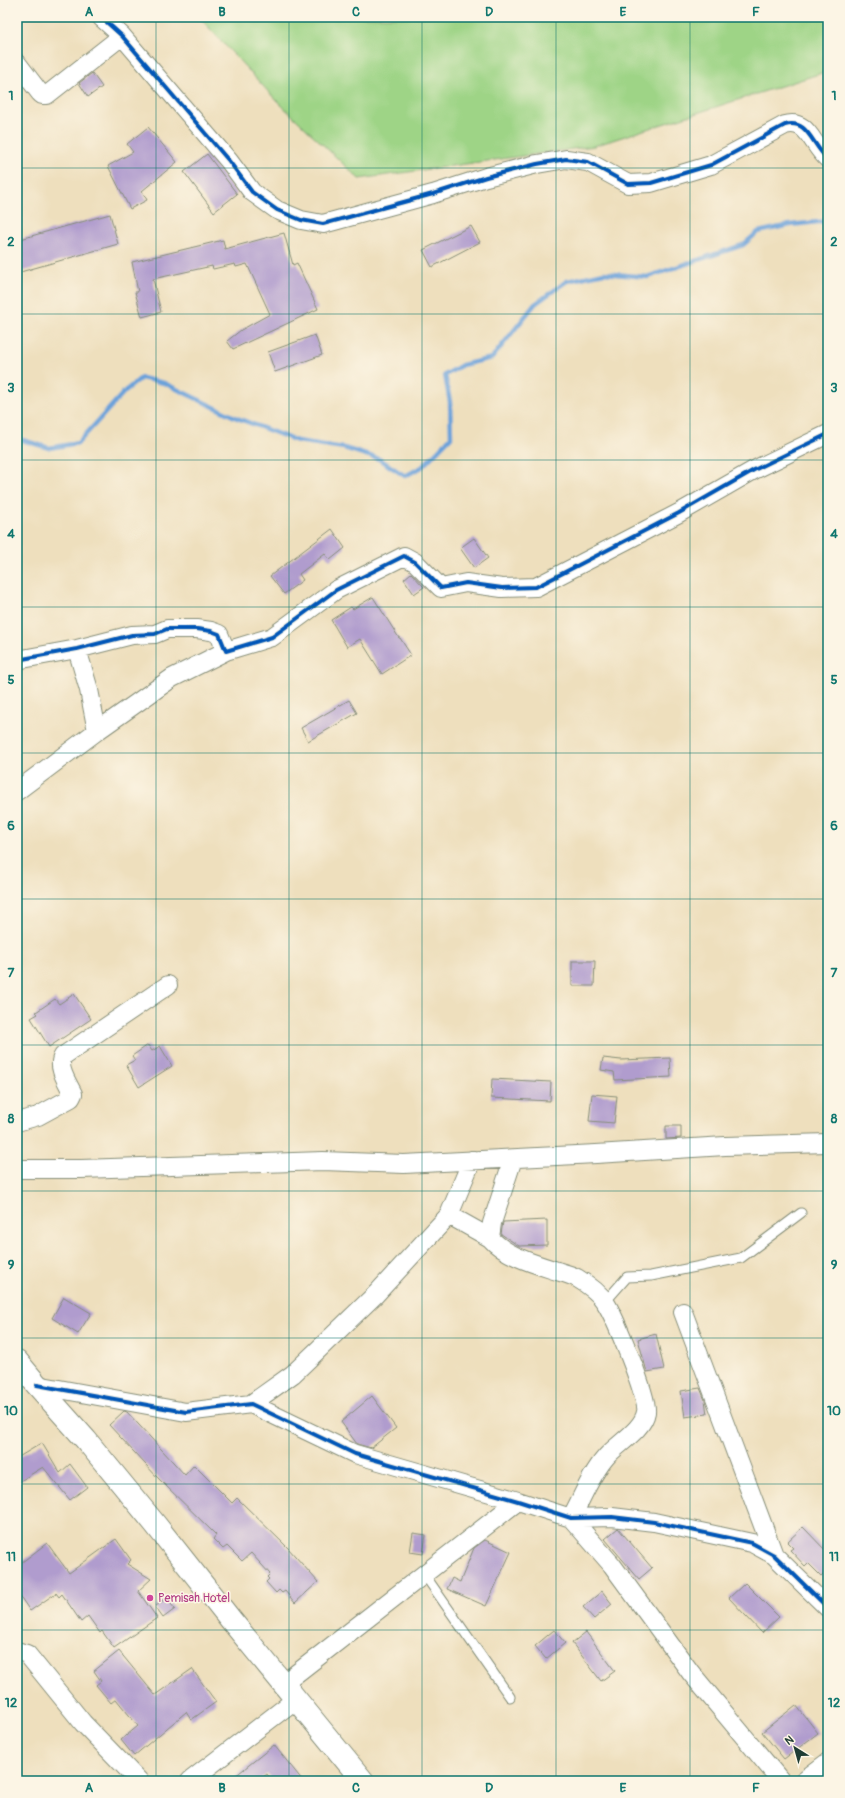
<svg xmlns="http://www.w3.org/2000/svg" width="845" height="1798" font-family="Pangolin,sans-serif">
  <rect width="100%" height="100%" fill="#fcf5e5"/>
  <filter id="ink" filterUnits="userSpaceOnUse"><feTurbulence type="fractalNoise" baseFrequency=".025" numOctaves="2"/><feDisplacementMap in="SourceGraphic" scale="8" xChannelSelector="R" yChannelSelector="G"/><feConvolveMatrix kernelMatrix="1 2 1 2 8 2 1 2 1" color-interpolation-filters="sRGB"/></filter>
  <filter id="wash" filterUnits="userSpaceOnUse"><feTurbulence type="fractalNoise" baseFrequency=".012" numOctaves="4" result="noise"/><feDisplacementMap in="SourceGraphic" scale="16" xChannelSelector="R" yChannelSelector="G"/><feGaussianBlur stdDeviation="0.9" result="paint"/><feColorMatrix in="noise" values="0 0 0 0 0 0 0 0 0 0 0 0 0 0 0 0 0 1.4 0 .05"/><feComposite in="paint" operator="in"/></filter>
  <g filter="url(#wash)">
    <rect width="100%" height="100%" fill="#eedfbd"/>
    <path fill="#9ed486" stroke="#5e885d" d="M199,17H828V71L594,146L359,179L276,100Z"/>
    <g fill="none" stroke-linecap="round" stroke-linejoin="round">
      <path stroke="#6ca2da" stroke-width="4.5" d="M17,437L19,439L49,448L78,443L125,391L141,378L164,383L237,418L297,441L344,448L379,459L405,476L422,467L451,437L450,402L445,375L462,365L492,358L535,304L567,281L604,273L647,277L743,245L758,232L790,225L828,221"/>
    </g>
    <g id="blocks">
      <path fill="#b09cce" d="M92,73L102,87L88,97L79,83Z
        M148,127L177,162L142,191L147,200L130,209L108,166L133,152L127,144Z
        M207,154L237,194L214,212L184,172Z
        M110,214L118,244L17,273V240Z
        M471,226L480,242L432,267L423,250Z
        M284,233L293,265L297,263L318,309L233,349L227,341L241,330L270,314L247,264L236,267L235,264L213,269L212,266L153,279L161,312L142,317L135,292H138L132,262L223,240L225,249Z
        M315,335L322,355L275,372L268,352Z
        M332,529L345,548L330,560L325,554L299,574L303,580L284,594L270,576Z
        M474,538L488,558L474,568L460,548Z
        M411,573L424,587L414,594L404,579Z
        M373,597L399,638H400L411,655L382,674L360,639L347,647L331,620L351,607L353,609Z
        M349,700L357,713L308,741L301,728Z
        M572,961H595L594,986H572Z
        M74,994L91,1019L49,1047L31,1018L38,1014L36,1012L55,999L59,1004Z
        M148,1045L152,1051L160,1046L172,1066L139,1087L126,1065L135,1060L132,1056Z
        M603,1058L621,1060L670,1058L671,1077L615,1080L614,1072L601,1070Z
        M492,1079L551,1082L550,1101L491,1098Z
        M592,1094L617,1096L614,1123L589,1121Z
        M666,1126H681V1138L666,1139Z
        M547,1220V1245L519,1246L501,1234L503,1222Z
        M64,1297L91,1313L78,1334L52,1318Z
        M656,1334L664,1369L647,1372L638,1339Z
        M700,1388L705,1400L707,1414L685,1417L681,1391Z
        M372,1396L396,1428L371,1448L357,1444L341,1422Z
        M124,1411L127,1412L185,1475L194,1465L232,1503L237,1498L288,1548L318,1582L295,1603L285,1591L282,1593L279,1590L276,1593L266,1582L269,1579L267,1577L270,1574L251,1553L242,1561L227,1546L223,1549L213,1539L216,1535L158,1478L109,1425Z
        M42,1443L60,1473L70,1464L87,1487L70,1500L43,1467L17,1483V1458Z
        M803,1527L828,1553V1569L821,1576L808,1563L805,1566L790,1550L793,1548L787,1542Z
        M618,1528L652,1568L639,1579L605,1539Z
        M413,1533L426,1535L423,1554L410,1552Z
        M116,1539L131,1560L127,1564L151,1579L138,1591L157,1618L114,1648L102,1631L100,1633L88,1616L81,1622L62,1594L59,1597L56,1593L30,1611L17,1592V1566L47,1543L69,1573Z
        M485,1540L511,1552L486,1606L447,1589L452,1578L460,1582L474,1548Z
        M745,1583L779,1617L762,1633L729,1598Z
        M602,1591L612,1604L594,1619L583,1607Z
        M166,1598L175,1609L163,1618L155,1607Z
        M554,1630L565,1643L546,1659L535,1646Z
        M586,1632L615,1671L601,1681L572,1643Z
        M119,1651L155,1695L192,1669L216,1702L191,1720L186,1712L134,1756L121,1740L138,1726L116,1699L111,1703L96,1685L101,1681L94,1671Z
        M796,1705L818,1733L784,1759L762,1732Z
        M274,1745L303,1781H273L267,1774L258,1781H229Z"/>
    </g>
  </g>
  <g filter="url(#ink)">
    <use href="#blocks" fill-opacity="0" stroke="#868e78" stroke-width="1"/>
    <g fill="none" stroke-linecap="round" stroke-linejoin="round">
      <g stroke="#868e78" stroke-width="11">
        <path id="service" d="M605,1302L627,1277L651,1276L741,1258L801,1213
          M424,1574L510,1697"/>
      </g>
      <g stroke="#868e78" stroke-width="20">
        <path id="minor" d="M101,17L122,36L229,161L252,192L277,210L301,220L323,224L433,194L486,177L537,164L566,159L588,162L628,184L651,183L711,165L785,125C808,118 812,146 828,159
          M17,63L40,93L42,95H47L122,36
          M77,649L89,690L97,731
          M17,660L77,649L132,635L155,634L167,629H197L211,631L219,634L226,651L272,637L336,590L404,556L415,562L441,588L466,583L502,588L536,587L679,513L754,470L828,434
          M17,791L97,731L172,678L226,651
          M17,1122L38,1116L71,1098L73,1094C68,1083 56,1067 63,1056L168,985
          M513,1159L492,1223L490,1238C506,1256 535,1264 557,1271C564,1273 572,1275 577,1278C587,1284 599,1292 605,1302C614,1315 649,1399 646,1412C643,1430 617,1444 606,1457C591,1474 582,1498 571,1518L612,1565L691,1673L781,1781
          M17,1169H81L323,1161L404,1164L596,1154L725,1146L828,1143
          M449,1215L490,1238
          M683,1312L774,1555
          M37,1385L186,1412L251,1404L355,1454L518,1501L571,1518L612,1517L654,1522L752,1543L774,1555L828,1608
          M251,1404L293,1374L376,1294L449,1215L472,1160
          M17,1651L27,1654L83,1723L139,1781
          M283,1684L518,1501
          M190,1781L295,1700
          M803,1781L828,1762"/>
      </g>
      <g stroke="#868e78" stroke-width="24">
        <path id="tertiary" d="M17,1361L37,1385L86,1440L155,1524L231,1620L363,1781"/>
      </g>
      <use href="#service" stroke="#fff" stroke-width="9"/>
      <use href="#minor" stroke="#fff" stroke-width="18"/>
      <use href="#tertiary" stroke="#fff" stroke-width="22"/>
      <g stroke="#fcf5e5" stroke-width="6">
        <path id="cycleway" d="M101,17L122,36L229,161L252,192L277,210L301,220L323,224L433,194L486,177L537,164L566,159L588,162L628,184L651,183L711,165L785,125C808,118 812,146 828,159
          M17,660L77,649L132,635L155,634L167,629H197L211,631L219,634L226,651L272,637L336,590L404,556L415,562L441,588L466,583L502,588L536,587L679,513L754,470L828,434
          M37,1385L186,1412L251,1404L355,1454L518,1501L571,1518L612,1517L654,1522L752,1543L774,1555L828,1608"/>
      </g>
      <use href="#cycleway" stroke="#0057b8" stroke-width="4"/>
    </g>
  </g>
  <path fill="none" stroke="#0f766e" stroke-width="1" stroke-opacity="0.55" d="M156,17V1781M289,17V1781M422,17V1781M556,17V1781M690,17V1781M17,168H828M17,314H828M17,460H828M17,607H828M17,753H828M17,899H828M17,1045H828M17,1191H828M17,1338H828M17,1484H828M17,1630H828"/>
  <circle fill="#d1479c" stroke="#fcf5e5" stroke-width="1.5" cx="150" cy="1598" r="4"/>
  <g text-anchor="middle" stroke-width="3" stroke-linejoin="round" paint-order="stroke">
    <g font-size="12" fill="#b23c85" stroke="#fcf5e5" text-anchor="start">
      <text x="158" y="1602">Pemisah Hotel</text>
    </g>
  </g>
  <rect width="845" height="1798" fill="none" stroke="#fcf5e5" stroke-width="44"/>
  <g transform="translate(795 1748) rotate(323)" stroke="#fcf5e5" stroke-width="3" paint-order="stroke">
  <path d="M0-3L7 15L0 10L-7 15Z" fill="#1f3d34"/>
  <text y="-6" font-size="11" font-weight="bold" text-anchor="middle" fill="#1f3d34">N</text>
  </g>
  <rect x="22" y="22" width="801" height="1754" fill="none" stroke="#0f766e" stroke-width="1.5"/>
  <g font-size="13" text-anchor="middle" font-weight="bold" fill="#0f766e">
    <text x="89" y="16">A</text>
    <text x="222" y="16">B</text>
    <text x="356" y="16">C</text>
    <text x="489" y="16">D</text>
    <text x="623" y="16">E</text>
    <text x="756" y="16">F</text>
    <text x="11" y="100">1</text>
    <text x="834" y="100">1</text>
    <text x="11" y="246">2</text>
    <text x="834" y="246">2</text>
    <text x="11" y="392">3</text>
    <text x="834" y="392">3</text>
    <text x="11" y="538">4</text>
    <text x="834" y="538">4</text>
    <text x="11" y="684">5</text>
    <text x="834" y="684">5</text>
    <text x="11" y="830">6</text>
    <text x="834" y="830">6</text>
    <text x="11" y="977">7</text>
    <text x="834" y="977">7</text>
    <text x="11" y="1123">8</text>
    <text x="834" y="1123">8</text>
    <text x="11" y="1269">9</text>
    <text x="834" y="1269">9</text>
    <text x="11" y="1415">10</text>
    <text x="834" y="1415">10</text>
    <text x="11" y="1561">11</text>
    <text x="834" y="1561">11</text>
    <text x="11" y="1707">12</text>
    <text x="834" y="1707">12</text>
    <text x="89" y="1792">A</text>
    <text x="222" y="1792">B</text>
    <text x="356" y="1792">C</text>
    <text x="489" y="1792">D</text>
    <text x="623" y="1792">E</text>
    <text x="756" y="1792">F</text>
  </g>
</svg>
